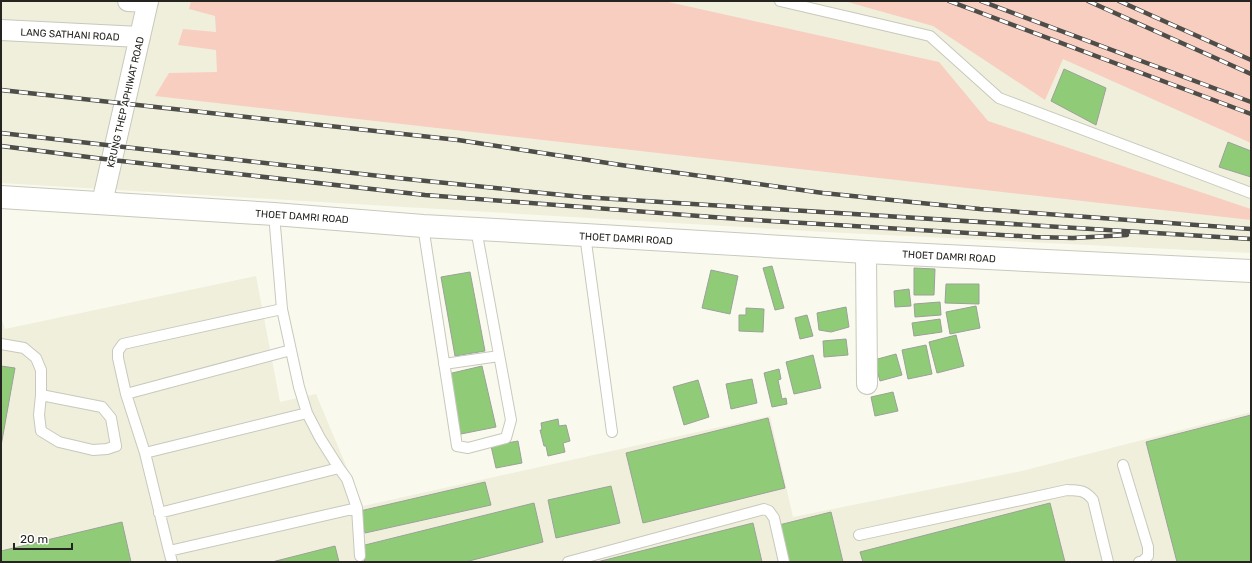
<svg xmlns="http://www.w3.org/2000/svg" width="1252" height="563" font-family="Rubik,sans-serif">
  <rect width="100%" height="100%" fill="#f9f9ee"/>
  <path fill="#f0efdc" d="M1,1H1251V253L825,232L1,183Z
    M256,276L280,402L316,394L363,506L770,416L793,517L1022,471L1251,412V562H1V317L5,329Z"/>
  <path fill="#f7cec0" d="M191,1H664L939,62L988,121L1251,209V220L155,96L169,73L217,72L216,50L178,45L183,29L216,32L215,16L189,9Z
    M844,1H1251V143L1063,59L1045,100L933,26Z"/>
  <path fill="#90cc77" stroke="#9ba199" d="M1064,69L1106,88L1096,125L1051,101Z
    M1228,142L1251,151V177L1219,167Z
    M772,266L784,308L775,310L763,268Z
    M914,268L935,269L934,295H914Z
    M711,270L738,276L730,314L702,308Z
    M470,272L485,351L455,356L441,277Z
    M946,284H979V304L945,303Z
    M909,289L911,306L895,307L894,291Z
    M940,302L941,315L915,317L914,304Z
    M976,306L980,328L950,334L946,312Z
    M846,307L849,327L831,332L819,330L817,313Z
    M746,308L764,309L763,332L739,331V315H746Z
    M807,315L813,336L800,339L795,318Z
    M940,319L942,332L914,336L912,323Z
    M956,335L964,366L937,373L929,342Z
    M846,339L848,355L824,357L823,341Z
    M926,345L932,374L908,379L902,350Z
    M896,354L902,375L880,381L874,360Z
    M813,355L821,388L794,394L786,362Z
    M1,366L15,368L1,446Z
    M482,366L496,427L461,434L448,374Z
    M779,369L781,379L778,380L782,399L786,398L787,404L772,407L764,373Z
    M752,379L757,403L731,409L726,384Z
    M698,380L709,417L684,425L673,387Z
    M893,392L898,411L875,416L871,397Z
    M1251,415V562H1177L1146,442Z
    M768,418L785,488L643,523L626,453Z
    M558,419L559,426L566,425L570,441L563,443L565,452L548,456L546,446H544L540,430H542L541,423Z
    M518,441L522,463L496,468L491,446Z
    M485,482L491,505L365,533L360,511Z
    M611,486L620,523L556,538L548,500Z
    M534,503L543,542L465,562H365L361,546Z
    M1050,503L1065,562H863L860,552Z
    M831,512L843,562H784L775,526Z
    M122,522L131,562H1V551Z
    M753,523L762,562H597Z
    M335,546L339,562H272Z"/>
  <g fill="none" stroke-linecap="round" stroke-linejoin="round">
    <g stroke="#c8c8bd" stroke-width="12">
      <path id="service" d="M780,1L930,36L999,98L1251,193
        M274,214L282,309L299,387L307,413L320,438L339,468L347,479L357,508L360,556
        M423,226L457,446L468,448L506,438L511,420L476,229
        M585,235L612,432
        M282,309L123,344L118,351V358L126,394L145,453L169,551L357,508
        M1,344L24,348L36,358L41,370V395L39,415L41,431L59,442L93,450L107,449L116,446L111,418L102,407L41,395
        M444,364L499,356
        M126,394L291,350
        M145,453L307,413
        M1123,465L1148,547V556L1143,561L1139,562
        M159,513L339,468
        M859,535L1067,490C1079,491 1084,489 1093,500L1108,562
        M169,551L172,562
        M568,562L764,509L769,511L774,518L784,562"/>
    </g>
    <g stroke="#c8c8bd" stroke-width="22">
      <path id="minor" d="M128,1L148,2
        M1,30L140,37
        M102,203L148,1
        M866,252L867,384"/>
    </g>
    <g stroke="#c8c8bd" stroke-width="24">
      <path id="tertiary" d="M1,197L274,214L423,226L585,235L866,252L1251,271"/>
    </g>
    <use href="#service" stroke="#fff" stroke-width="10"/>
    <use href="#minor" stroke="#fff" stroke-width="20"/>
    <use href="#tertiary" stroke="#fff" stroke-width="22"/>
    <g stroke="#4e4d48" stroke-width="4.5">
      <path id="rail" d="M949,1L1251,114
        M981,1L1251,102
        M1088,1L1251,74
        M1119,1L1251,60
        M1,90L458,140L621,165L823,193L980,209L1251,229
        M1,133L397,178L582,197L1251,239
        M1,146L112,160L425,195L738,219L1035,237L1073,238L1127,235"/>
    </g>
    <use href="#rail" stroke="#fff" stroke-width="3" stroke-dasharray="9" stroke-linecap="butt"/>
  </g>
  <g text-anchor="middle" stroke-width="3" stroke-linejoin="round" paint-order="stroke">
    <g font-size="10" fill="#252420" stroke="#fff">
      <text transform="translate(70 34) rotate(3)" y="4">LANG SATHANI ROAD</text>
      <text transform="translate(125 102) rotate(-77)" y="4">KRUNG THEP APHIWAT ROAD</text>
      <text transform="translate(302 216) rotate(4)" y="4">THOET DAMRI ROAD</text>
      <text transform="translate(626 238) rotate(3)" y="4">THOET DAMRI ROAD</text>
      <text transform="translate(949 256) rotate(3)" y="4">THOET DAMRI ROAD</text>
    </g>
  </g>
  <rect width="1252" height="563" fill="none" stroke="#252420" stroke-width="4"/>
  <path d="M14 543v6h58v-6" fill="none" stroke="#252420" stroke-width="2"/>
  <text x="20" y="543" font-size="12" fill="#252420" stroke="#ffffff" stroke-width="3" paint-order="stroke">20 m</text>
</svg>
